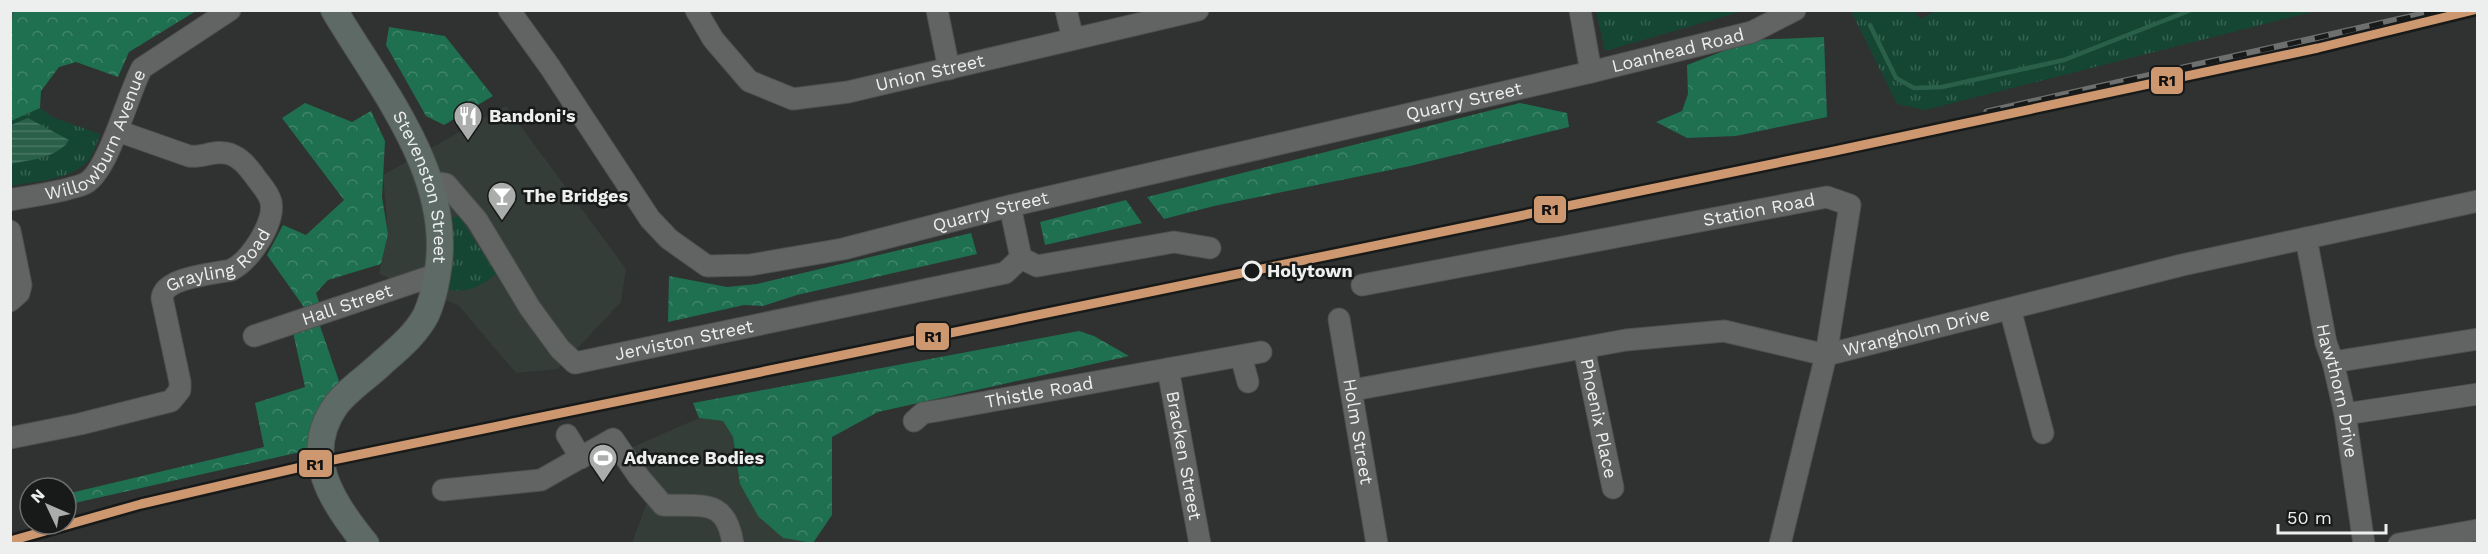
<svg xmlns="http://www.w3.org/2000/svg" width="2488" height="554" font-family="'Work Sans',sans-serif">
  <defs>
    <pattern id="grass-tufts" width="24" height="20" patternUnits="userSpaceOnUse" patternTransform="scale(1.5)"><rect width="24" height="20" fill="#154633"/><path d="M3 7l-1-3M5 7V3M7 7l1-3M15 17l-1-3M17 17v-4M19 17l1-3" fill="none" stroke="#376151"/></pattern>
    <pattern id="forest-crowns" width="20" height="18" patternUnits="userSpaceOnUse" patternTransform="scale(1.5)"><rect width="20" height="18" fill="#1f6f51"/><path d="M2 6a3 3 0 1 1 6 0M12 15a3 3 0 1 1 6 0" fill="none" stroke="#40846a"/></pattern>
    <pattern id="water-rules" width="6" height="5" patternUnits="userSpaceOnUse" patternTransform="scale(1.5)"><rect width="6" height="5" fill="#2a6049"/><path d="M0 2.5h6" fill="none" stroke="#497764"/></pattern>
  </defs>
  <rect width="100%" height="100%" fill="#2f3230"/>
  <path fill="#343d38" d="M506,106L626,269L621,302L558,369L516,373L458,305L379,274L388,234L383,175Z
    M699,418L723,421L733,437L740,484L783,538L814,543H632L647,502L612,456Z"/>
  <path fill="url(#grass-tufts)" d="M1937,10H2316V11L1925,110L1897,104L1851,11H1914L1920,19Z
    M1596,11V10L1743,11L1605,51Z
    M40,108L52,117L100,134C97,142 94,154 88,161C71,180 35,181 11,186V121Z
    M459,216L496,274C480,287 465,295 444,288L449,263L451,218Z"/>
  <path fill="url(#forest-crowns)" d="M11,10H196V11L129,52L118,77L76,62L59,67L41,91L40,108L11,121Z
    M389,27L445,36L493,96L444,125L426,116L386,45Z
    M1824,37L1827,117L1736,136L1687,138L1656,122L1682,111L1688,94L1687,65L1752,40Z
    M305,103L352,122L371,111L385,141L382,197L388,234L381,264L328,280L316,293L320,305L306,310L267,255L283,225L306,235L344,200L282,118Z
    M1520,103L1567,113L1569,127L1410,166L1214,206L1164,219L1147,197Z
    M1126,200L1142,223L1045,245L1040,222Z
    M971,233L977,254L797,295L763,306L744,305L668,322L669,276L727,287L757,284Z
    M319,323L339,381L328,396L309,450L66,505V494L264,447L255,403L305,387L293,332Z
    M1079,331L1094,336L1129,356L878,412L832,437V515L813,543L783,538L758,516L740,484L733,437L723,421L699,418L693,403Z"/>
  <path fill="url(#water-rules)" d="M28,118L69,140C58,158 29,160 11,164V125Z"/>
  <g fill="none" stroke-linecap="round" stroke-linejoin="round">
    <path stroke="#2a6049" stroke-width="4.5" d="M10,19L13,10
      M1870,25L1896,78L1914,88L1942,87L2064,60L2191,10"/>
    <g stroke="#4e514f" stroke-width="23">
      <g id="minor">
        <path id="s1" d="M509,10L550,67L650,219L669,239L707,266L750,265L843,249L1010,206L1591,72L1752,32L1795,10"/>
        <path id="s2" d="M696,10L713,39L749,81L793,99L848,92L1198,10"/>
        <path d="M937,10L949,69"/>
        <path d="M1066,10L1073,39"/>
        <path d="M1580,10L1591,72"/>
        <path id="s3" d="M428,181L446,184L477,220L530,308L560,349L575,363L1005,273L1021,258L1037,266L1174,242L1210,248"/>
        <path id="s4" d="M10,200C34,195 61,193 84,184C108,174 128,93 142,68L230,10"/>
        <path d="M1010,206L1021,258"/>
        <path d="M10,231L21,285L19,293L10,301"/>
        <path id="s5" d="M2306,238L2326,343L2333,362L2345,414L2364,544"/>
        <path id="s6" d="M1362,285L1827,197L1850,205L1826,355L1780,544"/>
        <path d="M2010,309L2043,433"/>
        <path id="s7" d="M1339,319L1377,544"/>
        <path id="s8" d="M254,336L438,274"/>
        <path id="s9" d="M1584,348L1613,488"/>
        <path d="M1241,356L1248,382"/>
        <path d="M2333,362L2478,339"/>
        <path id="s10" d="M1168,369L1200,544"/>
        <path id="s11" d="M1353,390L1626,340L1724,331L1826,355L2182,265L2478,201"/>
        <path d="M2345,414L2478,394"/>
        <path id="s12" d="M914,421L923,413L936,411L1261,352"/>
        <path d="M567,435L581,458"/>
        <path id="s13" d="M10,438L80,424L171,401L180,390V382L162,298C164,277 213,274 231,270C250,261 275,223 271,202C269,192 259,183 254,175C247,166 241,158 230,154C215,149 203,158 189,156L118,131"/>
        <path d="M443,490L541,480L613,439L639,477L663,505C702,507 726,497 733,544"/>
        <path d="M2399,544L2478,530"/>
      </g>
    </g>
    <g stroke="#4e514f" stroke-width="28">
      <g id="major">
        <path id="s14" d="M334,10C380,88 456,178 437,276C435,288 431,304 426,315C416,334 399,348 383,362C369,376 348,389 336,405C300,456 333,504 366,544"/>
      </g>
    </g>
    <use href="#minor" stroke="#626463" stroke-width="21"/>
    <use href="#major" stroke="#5d6a65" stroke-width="26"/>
    <g stroke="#6e706f" stroke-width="7">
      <path id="rail" d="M2430,21L2474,10
        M2158,83L2395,30
        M1987,112L2441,10"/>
    </g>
    <use href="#rail" stroke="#181a19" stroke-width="4.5" stroke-dasharray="14" stroke-linecap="butt"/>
    <g stroke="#181a19" stroke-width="14">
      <path id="rail-1" d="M10,541L141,504L323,462L1830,152L2318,48L2474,10"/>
    </g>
    <use href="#rail-1" stroke="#cd976f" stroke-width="9"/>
  </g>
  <defs>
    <g id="restaurant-pin" transform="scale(1.5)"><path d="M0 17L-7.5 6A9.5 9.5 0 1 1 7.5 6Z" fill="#aaadab" stroke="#181a19"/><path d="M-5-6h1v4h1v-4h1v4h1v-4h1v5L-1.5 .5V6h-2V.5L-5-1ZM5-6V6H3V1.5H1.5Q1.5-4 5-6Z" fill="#fff"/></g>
    <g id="bar-pin" transform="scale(1.5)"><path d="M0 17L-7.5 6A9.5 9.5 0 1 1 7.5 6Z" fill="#aaadab" stroke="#181a19"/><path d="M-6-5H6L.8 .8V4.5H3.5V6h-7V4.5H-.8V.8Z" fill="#fff"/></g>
    <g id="stadium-pin" transform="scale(1.5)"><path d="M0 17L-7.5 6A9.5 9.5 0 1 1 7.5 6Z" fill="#aaadab" stroke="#181a19"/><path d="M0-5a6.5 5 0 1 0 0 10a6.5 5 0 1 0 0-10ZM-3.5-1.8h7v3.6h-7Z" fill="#fff"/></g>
  </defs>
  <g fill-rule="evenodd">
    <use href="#restaurant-pin" x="468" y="116"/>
    <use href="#bar-pin" x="502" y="196"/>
    <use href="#stadium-pin" x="603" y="458"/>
  </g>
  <circle fill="#181a19" stroke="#ecefed" stroke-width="3" cx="1252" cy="271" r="9"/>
  <g text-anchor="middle" stroke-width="5" stroke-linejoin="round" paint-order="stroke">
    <g font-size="18" fill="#ecefed" stroke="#181a19">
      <text dy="6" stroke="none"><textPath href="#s1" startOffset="1322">Loanhead Road</textPath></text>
      <text dy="6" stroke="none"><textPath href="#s2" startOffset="276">Union Street</textPath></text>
      <text dy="6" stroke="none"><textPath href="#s1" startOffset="1102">Quarry Street</textPath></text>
      <text dy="6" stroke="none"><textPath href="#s4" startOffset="120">Willowburn Avenue</textPath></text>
      <text dy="6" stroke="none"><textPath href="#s14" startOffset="200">Stevenston Street</textPath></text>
      <text dy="6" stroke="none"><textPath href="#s6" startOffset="404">Station Road</textPath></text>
      <text dy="6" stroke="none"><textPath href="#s1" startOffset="616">Quarry Street</textPath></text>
      <text dy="6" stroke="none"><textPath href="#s13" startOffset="345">Grayling Road</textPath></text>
      <text dy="6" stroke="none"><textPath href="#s8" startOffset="98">Hall Street</textPath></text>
      <text dy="6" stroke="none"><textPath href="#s11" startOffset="574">Wrangholm Drive</textPath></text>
      <text dy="6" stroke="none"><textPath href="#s3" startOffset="351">Jerviston Street</textPath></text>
      <text dy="6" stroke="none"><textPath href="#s5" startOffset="156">Hawthorn Drive</textPath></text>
      <text dy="6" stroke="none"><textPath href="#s12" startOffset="130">Thistle Road</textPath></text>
      <text dy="6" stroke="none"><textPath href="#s9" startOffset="72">Phoenix Place</textPath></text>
      <text dy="6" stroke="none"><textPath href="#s7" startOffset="114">Holm Street</textPath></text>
      <text dy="6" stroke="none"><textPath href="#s10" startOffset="88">Bracken Street</textPath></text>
    </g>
    <g font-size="18" font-weight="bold" fill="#ecefed" stroke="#181a19" text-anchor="start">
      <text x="489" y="122">Bandoni's</text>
      <text x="523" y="202">The Bridges</text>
      <text x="624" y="464">Advance Bodies</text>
    </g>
    <g font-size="18" font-weight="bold" fill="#ecefed" stroke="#181a19" text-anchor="start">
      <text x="1267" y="277">Holytown</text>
    </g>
  </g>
  <g stroke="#181a19" stroke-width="2">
    <rect x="2150" y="66" width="34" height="29" rx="6" fill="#cd976f"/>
    <rect x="1533" y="195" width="34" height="29" rx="6" fill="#cd976f"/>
    <rect x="915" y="322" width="35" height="29" rx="6" fill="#cd976f"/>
    <rect x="298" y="449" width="35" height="29" rx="6" fill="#cd976f"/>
  </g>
  <g font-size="16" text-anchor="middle" font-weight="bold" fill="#111">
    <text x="2167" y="86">R1</text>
    <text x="1550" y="215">R1</text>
    <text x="933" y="342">R1</text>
    <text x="315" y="470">R1</text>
  </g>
  <rect width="2488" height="554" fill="none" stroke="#ecefed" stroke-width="24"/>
  <g transform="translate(48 506) rotate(314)"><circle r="28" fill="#181a19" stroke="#6d6f6e" stroke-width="1.5"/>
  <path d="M0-4.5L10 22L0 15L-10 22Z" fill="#aaadab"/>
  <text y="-9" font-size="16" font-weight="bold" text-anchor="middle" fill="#ecefed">N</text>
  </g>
  <path d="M2278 524v9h108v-9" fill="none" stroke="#ecefed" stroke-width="3"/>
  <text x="2287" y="524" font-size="18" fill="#ecefed" stroke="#181a19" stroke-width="4.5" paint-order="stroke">50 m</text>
</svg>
